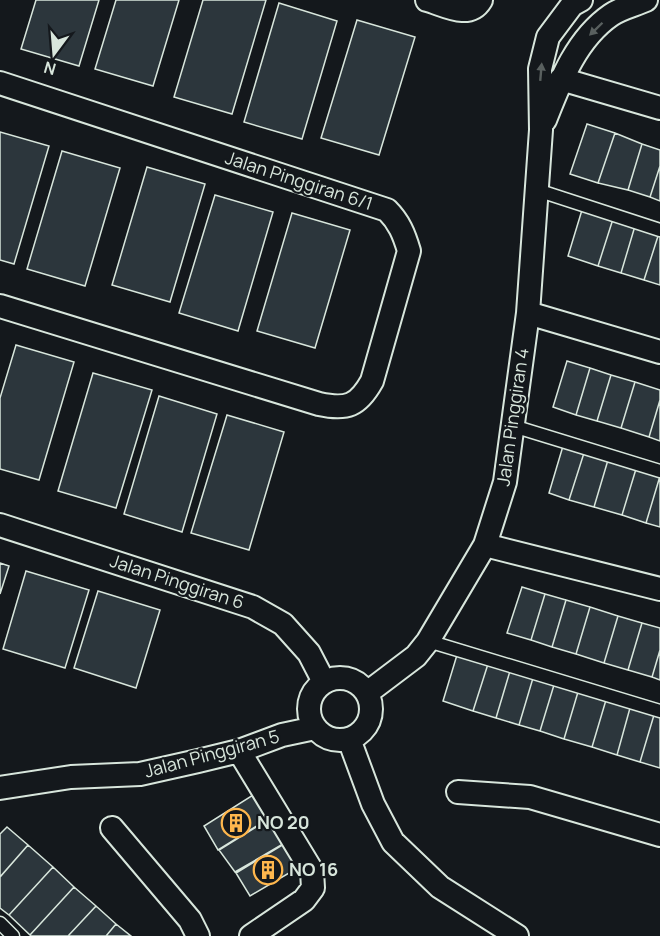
<svg xmlns="http://www.w3.org/2000/svg" width="660" height="936" font-family="Manrope,sans-serif">
  <rect width="100%" height="100%" fill="#14181c"/>
  <path fill="#2c363c" stroke="#d8e6dc" stroke-width="1.5" d="M36,0H99L79,66L21,49Z
    M116,0H179L153,86L95,69Z
    M203,0H266L232,114L174,97Z
    M279,3L337,21L302,139L244,122Z
    M357,20L415,37L379,155L321,138Z
    M587,124L615,133L598,183L570,174Z
    M0,132L49,146L14,264L0,260Z
    M615,133L642,144L628,190L598,183Z
    M642,144L660,150V166L650,197L628,190Z
    M62,151L120,168L85,286L27,269Z
    M660,166V201L650,197Z
    M147,167L205,184L170,302L112,285Z
    M215,195L273,212L238,331L179,313Z
    M582,210L613,219L598,266L568,256Z
    M292,213L350,230L315,348L257,331Z
    M613,219L635,226L621,273L598,266Z
    M635,226L659,233L644,280L621,273Z
    M659,233L660,234V285L644,280Z
    M16,345L74,362L39,480L0,469V398Z
    M567,361L590,368L576,415L553,407Z
    M590,368L611,375L597,421L576,415Z
    M93,373L152,390L116,508L58,491Z
    M611,375L635,382L621,428L597,421Z
    M635,382L660,390V400L649,437L621,428Z
    M159,396L217,414L182,532L124,514Z
    M660,400V441L649,437Z
    M227,415L284,432L249,550L191,533Z
    M563,446L584,453L569,500L549,493Z
    M584,453L608,460L594,507L569,500Z
    M608,460L636,469L622,515L594,507Z
    M636,469L660,476L646,523L622,515Z
    M660,476V527L646,523Z
    M0,563L9,566L0,594Z
    M26,571L89,590L65,668L3,649Z
    M522,587L545,594L531,640L507,633Z
    M98,591L160,610L136,688L74,668Z
    M545,594L566,600L552,647L531,640Z
    M566,600L590,607L576,654L552,647Z
    M590,607L618,616L604,663L576,654Z
    M618,616L642,623L628,670L604,663Z
    M642,623L660,628V650L652,677L628,670Z
    M660,650V680L652,677Z
    M457,655L488,664L473,711L443,701Z
    M488,664L510,671L496,718L473,711Z
    M510,671L533,678L519,725L496,718Z
    M533,678L554,685L540,731L519,725Z
    M554,685L578,692L564,739L540,731Z
    M578,692L606,700L592,747L564,739Z
    M606,700L630,708L617,755L592,747Z
    M630,708L654,715L640,762L617,755Z
    M654,715L660,716V768L640,762Z
    M253,795L268,819L218,850L204,826Z
    M269,819L283,844L235,872L219,850Z
    M7,827L28,845L0,877V834Z
    M284,844L301,866L250,896L236,873Z
    M28,845L53,867L9,915L0,908V877Z
    M53,867L74,887L30,935L9,915Z
    M74,887L96,906L68,936H31L30,935Z
    M96,906L116,924L106,936H68Z
    M116,924L131,936H106Z"/>
  <g fill="none" stroke-linecap="round" stroke-linejoin="round">
    <g stroke="#d8e6dc" stroke-width="15">
      <path id="lane" d="M537,190L660,230
        M513,426L660,471
        M428,641L660,711
        M0,923L13,936"/>
    </g>
    <g stroke="#d8e6dc" stroke-width="26">
      <path id="street" d="M427,0C445,5 469,20 481,0
        M561,79L660,108
        M0,83L387,210C399,222 404,234 409,251L372,381C358,406 347,410 319,404L0,306
        M545,120C560,82 576,39 611,15C621,8 635,5 646,0
        M528,313L660,352
        M0,525L253,607L283,624L309,653L324,682
        M485,545L660,589
        M309 709a31 31 0 1 1 62 0a31 31 0 1 1-62 0Z
        M367,693L416,656L428,641L485,545L505,482L528,313L541,130L540,69L548,37L572,5L581,0
        M349,739L373,804L393,842L440,887L517,936
        M239,751L312,871L313,888L304,900L251,936
        M0,788L71,777L140,774L198,761L239,751L282,735L315,728
        M458,792L530,797L660,835
        M112,828L190,920L198,936"/>
    </g>
    <use href="#lane" stroke="#14181c" stroke-width="12"/>
    <use href="#street" stroke="#14181c" stroke-width="22"/>
  </g>
  <defs><path id="oneway-solid" d="M-6-.8H1V-3.2L6.5 0L1 3.2V.8H-6Z" transform="scale(1.5)"/></defs>
  <g fill="#59605f">
    <use href="#oneway-solid" transform="translate(596 29) rotate(136)"/>
    <use href="#oneway-solid" transform="translate(541 72) rotate(-85)"/>
  </g>
  <defs>
    <g id="building-ring" transform="scale(1.5)"><circle r="9.5" fill="#14181c" stroke="#ffb74d" stroke-width="1.5"/><path d="M-4-6H4V6H1V3H-1V6H-4ZM-2.5-4.3h1.7v1.8h-1.7ZM.8-4.3h1.7v1.8H.8ZM-2.5-1h1.7V.8h-1.7ZM.8-1h1.7V.8H.8Z" fill="#ffb74d"/></g>
  </defs>
  <g fill-rule="evenodd">
    <use href="#building-ring" x="236" y="823"/>
    <use href="#building-ring" x="268" y="870"/>
  </g>
  <g text-anchor="middle" stroke-width="4.5" stroke-linejoin="round" paint-order="stroke">
    <g font-size="18" fill="#d8e6dc" stroke="#14181c">
      <text transform="translate(299 181) rotate(18)" y="6">Jalan Pinggiran 6/1</text>
      <text transform="translate(513 417) rotate(-82)" y="6">Jalan Pinggiran 4</text>
      <text transform="translate(177 582) rotate(18)" y="6">Jalan Pinggiran 6</text>
      <text transform="translate(212 754) rotate(-15)" y="6">Jalan Pinggiran 5</text>
    </g>
    <g font-size="18" font-weight="bold" fill="#d8e6dc" stroke="#14181c" text-anchor="start">
      <text x="257" y="829">NO 20</text>
      <text x="289" y="876">NO 16</text>
    </g>
  </g>
  <g transform="translate(54 54) rotate(196)" stroke="#14181c" stroke-width="4.5" paint-order="stroke">
  <path d="M0-4.5L10 22L0 15L-10 22Z" fill="#d8e6dc"/>
  <text y="-9" font-size="16" font-weight="bold" text-anchor="middle" fill="#d8e6dc">N</text>
  </g>
</svg>
